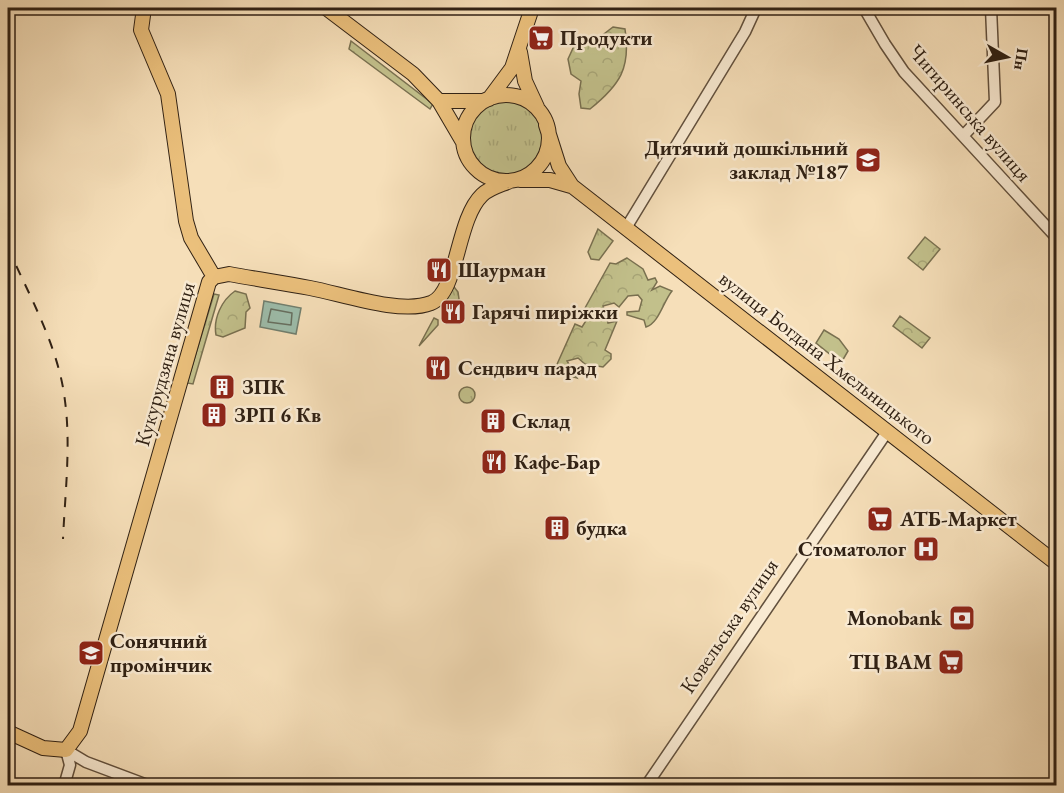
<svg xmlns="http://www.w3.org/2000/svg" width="1064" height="793" font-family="'EB Garamond',serif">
  <defs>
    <pattern id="grass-tufts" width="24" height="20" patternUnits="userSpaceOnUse" patternTransform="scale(1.5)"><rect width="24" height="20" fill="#c2c08b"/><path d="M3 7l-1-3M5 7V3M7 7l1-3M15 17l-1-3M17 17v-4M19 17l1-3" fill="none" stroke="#a7a577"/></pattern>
    <pattern id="forest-crowns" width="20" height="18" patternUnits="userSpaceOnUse" patternTransform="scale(1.5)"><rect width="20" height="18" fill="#c2c08b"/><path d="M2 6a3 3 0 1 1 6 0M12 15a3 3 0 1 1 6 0" fill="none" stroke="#a7a577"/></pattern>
  </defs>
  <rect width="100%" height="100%" fill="#f6dfb9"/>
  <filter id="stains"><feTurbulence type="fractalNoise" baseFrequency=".00333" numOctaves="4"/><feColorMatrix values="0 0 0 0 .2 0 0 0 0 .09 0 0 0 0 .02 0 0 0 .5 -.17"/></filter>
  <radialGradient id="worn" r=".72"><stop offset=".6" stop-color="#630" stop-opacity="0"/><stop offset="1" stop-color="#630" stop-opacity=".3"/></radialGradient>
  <path fill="url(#grass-tufts)" stroke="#797050" stroke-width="1.5" d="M351,41L433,104L430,109L349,49Z
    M468 138a37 37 0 1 1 74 0a37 37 0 1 1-74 0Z
    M598,229L613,241L599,260L591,259L588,252Z
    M451,283L458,292L459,299L447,313L445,305Z
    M214,294L219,295L193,384L187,383Z
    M434,318L438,320V325L419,346Z
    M459 395a8 8 0 1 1 16 0a8 8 0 1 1-16 0Z"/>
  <path fill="url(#forest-crowns)" stroke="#797050" stroke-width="1.5" d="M613,27L625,29C631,68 620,85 590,109L581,108L579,94L581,81L571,74L568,59L574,46L582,40H596Z
    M925,237L940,249L923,270L908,258Z
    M627,258L643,269L648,280L655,278L657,282L652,290L660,286L672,291C663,302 659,323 646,327L644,320L627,315V312L639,311L642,300L638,295L628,296L619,307L614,303L603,306L608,323L617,321L605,350L611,354V359L603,367L585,364L578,358L567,361L577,378L554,371L575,324L582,327L591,313L585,308L610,263L616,264Z
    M235,291L246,294L250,308L246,312L245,328L223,337L216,335C213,318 222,300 235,291Z
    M900,316L930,338L922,348L893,326Z"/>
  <path fill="#c2c08b" stroke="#797050" stroke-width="1.5" d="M824,330L839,339L848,351L841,363L816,343Z"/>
  <path fill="#9dbdab" stroke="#717f6f" stroke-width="1.5" d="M264,301L301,308L296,334L260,327Z"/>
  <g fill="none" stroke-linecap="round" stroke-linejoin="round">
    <path stroke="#666f60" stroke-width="1.5" d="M271,309L292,313L291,325L268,322Z"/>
    <g stroke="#62503d" stroke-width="13">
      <path id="minor" d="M864,8L885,44L904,72L1056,237
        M963,136L995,102L991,8
        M626,228L745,32L756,8
        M66,750L86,762L150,786
        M64,786L70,765L66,750
        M646,786L887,432"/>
    </g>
    <g stroke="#302114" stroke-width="16">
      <path id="major" d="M144,8L141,30L168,94L186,221L191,238L214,277
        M326,8L413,74L439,101L463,142
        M520,52L525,81L537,107
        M463 138a43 43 0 1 1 86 0a43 43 0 1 1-86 0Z
        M489,99L512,68L532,8
        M439,101H484
        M546,125L559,166L572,186L1056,563
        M520,180H550L571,186
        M8,732L43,748L66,750L80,731L209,282L214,277L229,274C256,279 283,283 310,288C342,294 401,315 431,303C458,293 456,220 482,195C489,188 501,185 510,181"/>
    </g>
    <use href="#minor" stroke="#f9ead2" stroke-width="10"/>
    <use href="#major" stroke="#ebc07c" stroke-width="14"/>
    <path stroke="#302114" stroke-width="2" stroke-dasharray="10 10" stroke-linecap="butt" d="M8,248C30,297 59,348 65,401C71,446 65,494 63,539"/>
  </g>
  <defs>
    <g id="supermarket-square" transform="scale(1.35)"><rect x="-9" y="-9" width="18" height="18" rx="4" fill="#8f2418" stroke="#f9ead2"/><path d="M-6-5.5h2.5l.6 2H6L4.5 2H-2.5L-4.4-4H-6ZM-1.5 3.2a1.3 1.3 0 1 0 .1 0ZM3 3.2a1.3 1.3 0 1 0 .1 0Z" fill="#fff"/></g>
    <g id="school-square" transform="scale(1.35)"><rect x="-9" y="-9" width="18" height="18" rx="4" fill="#8f2418" stroke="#f9ead2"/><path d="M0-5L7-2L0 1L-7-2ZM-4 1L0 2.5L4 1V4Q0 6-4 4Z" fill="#fff"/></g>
    <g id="restaurant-square" transform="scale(1.35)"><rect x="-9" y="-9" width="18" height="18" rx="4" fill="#8f2418" stroke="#f9ead2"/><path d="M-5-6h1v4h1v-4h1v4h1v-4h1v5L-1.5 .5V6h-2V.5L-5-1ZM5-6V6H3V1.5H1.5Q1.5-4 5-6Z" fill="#fff"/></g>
    <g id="building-square" transform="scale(1.35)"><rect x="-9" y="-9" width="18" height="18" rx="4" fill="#8f2418" stroke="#f9ead2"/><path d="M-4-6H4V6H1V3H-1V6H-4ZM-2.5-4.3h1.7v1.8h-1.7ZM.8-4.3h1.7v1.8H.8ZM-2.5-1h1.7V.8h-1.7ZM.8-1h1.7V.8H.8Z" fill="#fff"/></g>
    <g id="hospital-square" transform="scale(1.35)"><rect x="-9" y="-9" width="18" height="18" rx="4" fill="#8f2418" stroke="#f9ead2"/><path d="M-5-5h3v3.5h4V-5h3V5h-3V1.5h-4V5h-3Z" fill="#fff"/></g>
    <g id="bank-square" transform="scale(1.35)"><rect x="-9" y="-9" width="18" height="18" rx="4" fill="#8f2418" stroke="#f9ead2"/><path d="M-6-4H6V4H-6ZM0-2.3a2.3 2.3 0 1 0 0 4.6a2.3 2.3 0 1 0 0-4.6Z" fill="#fff"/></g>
  </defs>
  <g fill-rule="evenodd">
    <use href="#supermarket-square" x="541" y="38"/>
    <use href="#school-square" x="868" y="160"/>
    <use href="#restaurant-square" x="439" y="270"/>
    <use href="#restaurant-square" x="453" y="312"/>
    <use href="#restaurant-square" x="438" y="368"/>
    <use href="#building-square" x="222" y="387"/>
    <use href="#building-square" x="214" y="415"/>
    <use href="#building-square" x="493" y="421"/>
    <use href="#restaurant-square" x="494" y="462"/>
    <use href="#supermarket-square" x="880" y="519"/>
    <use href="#building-square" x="557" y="528"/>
    <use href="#hospital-square" x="926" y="549"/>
    <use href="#bank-square" x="962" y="618"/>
    <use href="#school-square" x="91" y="653"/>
    <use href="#supermarket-square" x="951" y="662"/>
  </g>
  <g text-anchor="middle" stroke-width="5" stroke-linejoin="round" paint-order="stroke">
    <g font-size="21" font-weight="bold" fill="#302114" stroke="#f9ead2" text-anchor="start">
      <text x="560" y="45">Продукти</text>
      <text x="848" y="155" text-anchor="end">Дитячий дошкільний<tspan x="848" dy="24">заклад №187</tspan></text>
      <text x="458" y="277">Шаурман</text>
      <text x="472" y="319">Гарячі пиріжки</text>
      <text x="458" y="375">Сендвич парад</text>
      <text x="242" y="394">ЗПК</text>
      <text x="234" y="422">ЗРП 6 Кв</text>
      <text x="512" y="428">Склад</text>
      <text x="514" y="469">Кафе-Бар</text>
      <text x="900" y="526">АТБ-Маркет</text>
      <text x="576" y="535">будка</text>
      <text x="906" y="556" text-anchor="end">Стоматолог</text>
      <text x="942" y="625" text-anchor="end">Monobank</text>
      <text x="110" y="648">Сонячний<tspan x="110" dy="24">промінчик</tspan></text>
      <text x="932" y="669" text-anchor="end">ТЦ ВАМ</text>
    </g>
    <g font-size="21" fill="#302114" stroke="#f9ead2">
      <text transform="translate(970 113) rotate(49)" y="7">Чигиринська вулиця</text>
      <text transform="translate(827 358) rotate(38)" y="7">вулиця Богдана Хмельницького</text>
      <text transform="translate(165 364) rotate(-74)" y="7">Кукурудзяна вулиця</text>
      <text transform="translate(729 626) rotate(-56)" y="7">Ковельська вулиця</text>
    </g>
  </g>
  <rect width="1064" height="793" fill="none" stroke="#f6dfb9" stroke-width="30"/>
  <rect x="9" y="9" width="1046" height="775" fill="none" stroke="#302114" stroke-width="3"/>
  <rect x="15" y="15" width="1034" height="763" fill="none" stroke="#302114" stroke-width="1.5"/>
  <g transform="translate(1007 57) rotate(99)" stroke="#f9ead2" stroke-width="4.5" paint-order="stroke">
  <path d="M0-4.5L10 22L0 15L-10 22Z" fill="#302114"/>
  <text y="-9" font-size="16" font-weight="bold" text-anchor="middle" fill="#302114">Пн</text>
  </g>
  <rect width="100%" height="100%" filter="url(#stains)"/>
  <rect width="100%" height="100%" fill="url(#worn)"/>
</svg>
